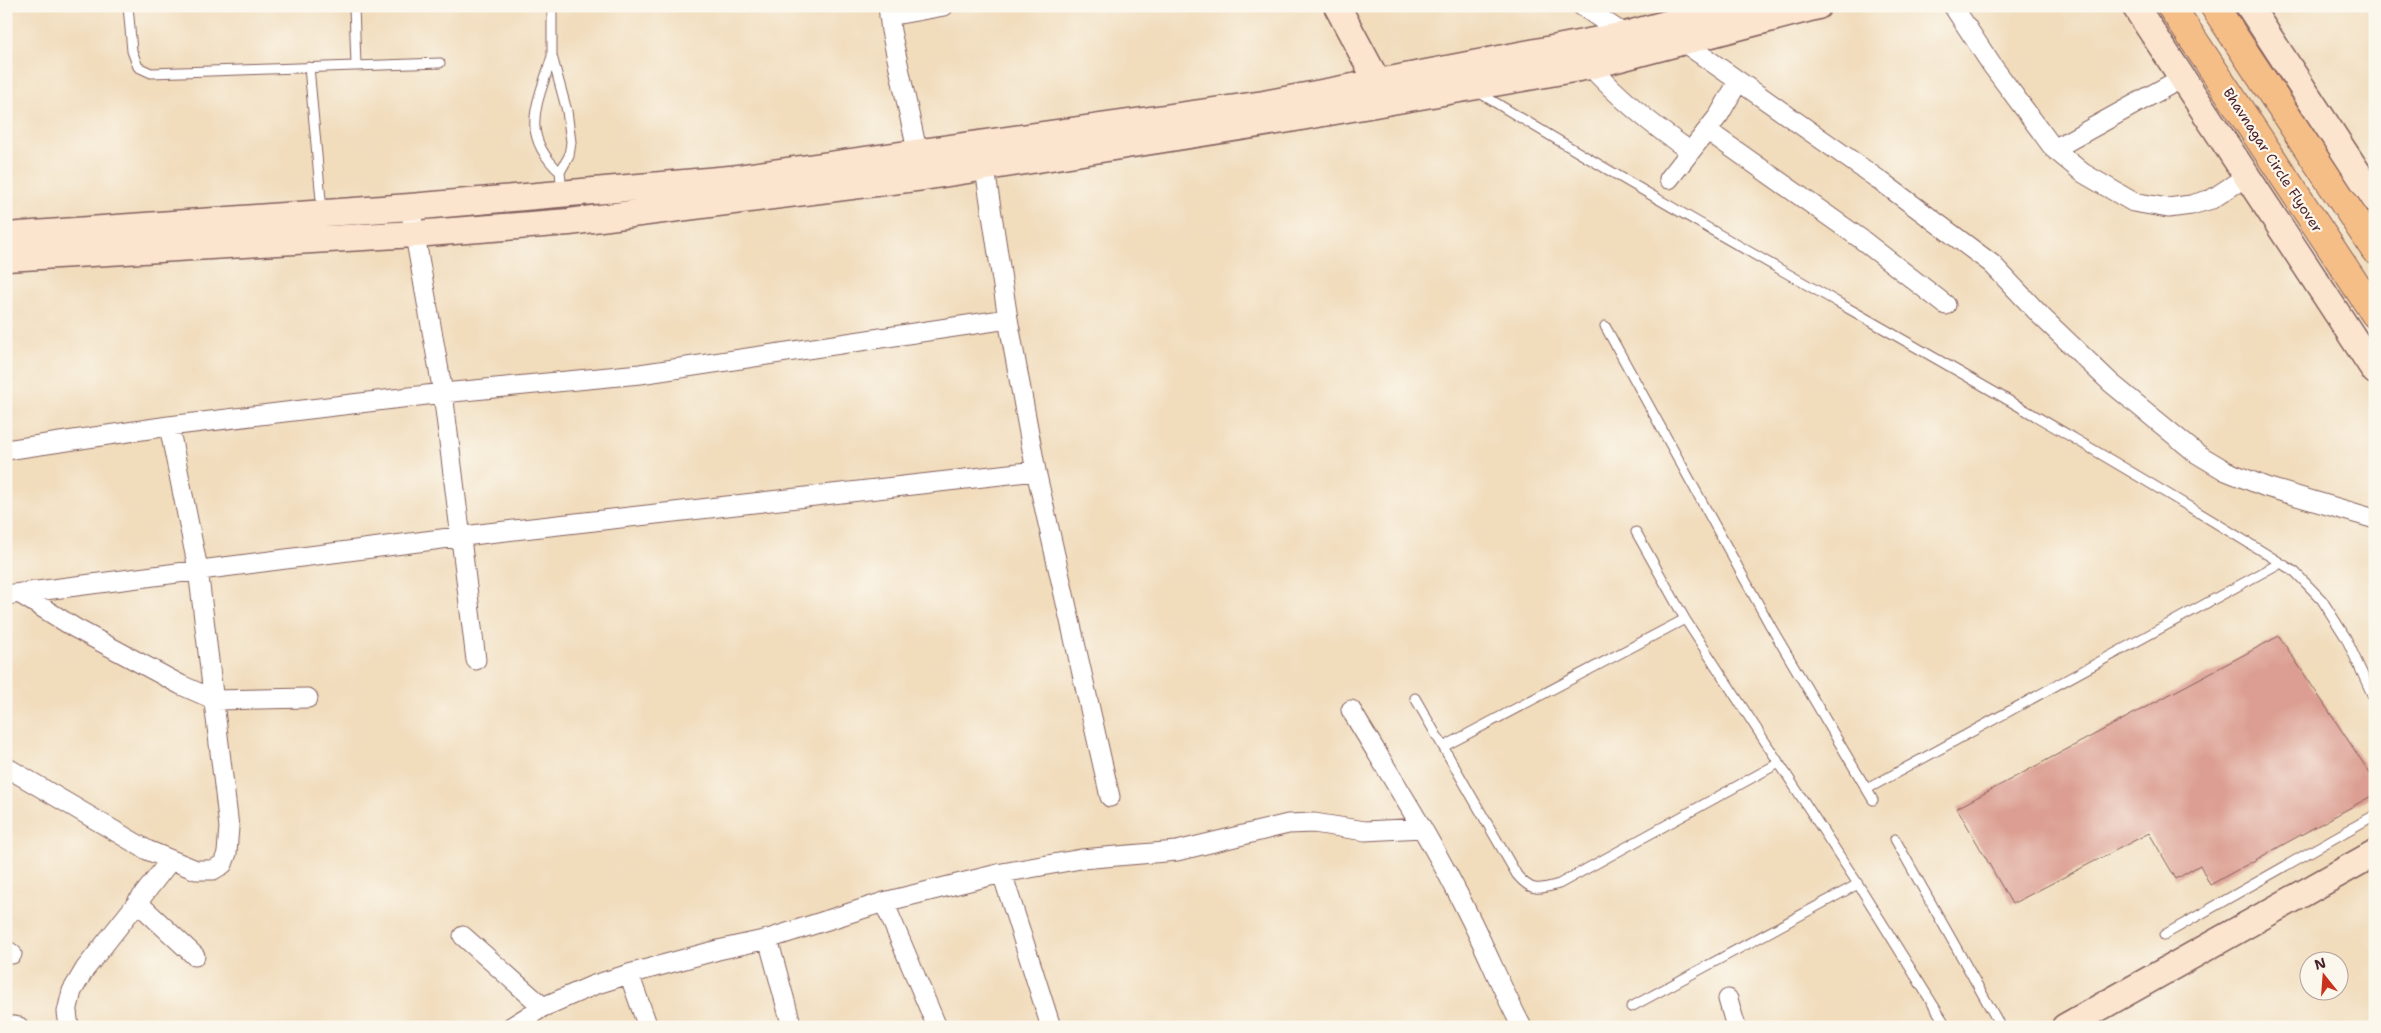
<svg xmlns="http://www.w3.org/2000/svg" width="2381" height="1033" font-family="'Shantell Sans',sans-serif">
  <rect width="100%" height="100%" fill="#fbf7ec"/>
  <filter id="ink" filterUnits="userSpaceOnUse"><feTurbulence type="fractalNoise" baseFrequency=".02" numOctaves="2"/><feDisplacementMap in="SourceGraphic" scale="10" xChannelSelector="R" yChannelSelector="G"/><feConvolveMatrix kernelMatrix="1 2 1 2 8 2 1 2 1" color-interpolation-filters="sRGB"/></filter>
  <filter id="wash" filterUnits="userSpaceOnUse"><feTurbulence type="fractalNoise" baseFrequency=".0096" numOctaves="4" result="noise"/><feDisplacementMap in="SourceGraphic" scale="20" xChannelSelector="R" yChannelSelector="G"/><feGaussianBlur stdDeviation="1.12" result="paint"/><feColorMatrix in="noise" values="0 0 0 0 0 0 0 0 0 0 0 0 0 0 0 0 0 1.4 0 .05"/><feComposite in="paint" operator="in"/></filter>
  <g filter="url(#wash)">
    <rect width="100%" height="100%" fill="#f1dcbc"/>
    <g id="blocks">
      <path fill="#dc9e92" d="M2279,636L2375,781V794L2210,885L2200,865L2176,879L2149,833L2012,904L1957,808Z"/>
    </g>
  </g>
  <g filter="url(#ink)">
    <use href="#blocks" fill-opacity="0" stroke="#84615e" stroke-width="1"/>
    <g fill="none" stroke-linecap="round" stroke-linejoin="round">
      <g stroke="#84615e" stroke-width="11">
        <path id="lane" d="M128,6L132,51L138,67L151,73L440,63
          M354,6L356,65
          M552,6V56L567,111L571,142L569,156L560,172L562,191
          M552,56C538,104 518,133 560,172
          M309,67L322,211
          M1478,92C1748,257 2028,404 2295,572L2322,600L2346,638L2375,701
          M1605,326L1771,627L1873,800
          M1636,532L1685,619L1858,884L1947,1027
          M1415,698L1517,875C1531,892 1539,890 1559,884L1779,763
          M1443,747L1685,619
          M1867,789L2280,563
          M1895,839L2001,1027
          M2164,935L2375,815
          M1631,1007L1858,884"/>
      </g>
      <g stroke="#84615e" stroke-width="21">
        <path id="street" d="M888,6L891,31L920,164
          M1582,6L1625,35
          M1953,6L1991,64L2054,149L2083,173L2133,202L2168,208L2191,205L2212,199L2247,176
          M889,16L944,6
          M1683,42L1882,182L1992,264L2042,317L2111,383L2196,453L2226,471L2266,487L2375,519
          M1590,66C1620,99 1653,126 1690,151
          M1708,131L1861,239L1946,305
          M2054,149L2182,78
          M983,156L1008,319L1036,471L1110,797
          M1669,179L1719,115L1738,82
          M410,207L443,393L476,660
          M6,450L169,426L443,393L640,374L1008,319
          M6,595L488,533L1036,471
          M22,595L75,628L181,685L215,700L308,698
          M1351,710C1391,777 1434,843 1468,914C1487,951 1502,990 1522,1027
          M6,767L147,850L196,870H213L223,864L227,853L229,827L198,569L169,426
          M1002,873L1051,1027
          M137,902L195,956
          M884,902L937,1027
          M463,936L543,1007
          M768,939L792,1027
          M6,950L12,954
          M629,974L648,1027
          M1728,999L1736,1027
          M6,1025L19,1027
          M69,1027L67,1012L72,991L85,969L170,861
          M511,1027L543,1007L594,985L629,974L718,950L768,939L884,902L1002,873L1081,859L1177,851L1288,824L1314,823L1365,831L1422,828"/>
      </g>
      <g stroke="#84615e" stroke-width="29">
        <path id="secondary" d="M1337,6L1385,96
          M2135,6L2375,371
          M2249,6L2375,199
          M6,236L410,207L730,179L1264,104L1625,35L1732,6
          M6,258L415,234L569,222L923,177L1284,120L1590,66L1818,6
          M2065,1027L2375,853"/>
      </g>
      <g stroke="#84615e" stroke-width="30">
        <path id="highway" d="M2171,6L2375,314
          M2214,6L2375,250"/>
      </g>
      <use href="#lane" stroke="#fff" stroke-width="9"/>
      <use href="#street" stroke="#fff" stroke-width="19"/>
      <use href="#secondary" stroke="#fbe5cf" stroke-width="26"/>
      <use href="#highway" stroke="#f6be87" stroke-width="28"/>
    </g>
  </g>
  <g text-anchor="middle" stroke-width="4.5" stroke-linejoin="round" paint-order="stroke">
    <g font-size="14" fill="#4a1f2b" stroke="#fbf7ec">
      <text transform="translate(2273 160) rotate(57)" y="5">Bhavnagar Circle Flyover</text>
    </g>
  </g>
  <rect width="2381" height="1033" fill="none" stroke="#fbf7ec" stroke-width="25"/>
  <g transform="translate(2324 976) rotate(343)"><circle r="24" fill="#fbf7ec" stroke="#b4a19f"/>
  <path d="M0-4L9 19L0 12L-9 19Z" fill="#c8321e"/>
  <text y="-8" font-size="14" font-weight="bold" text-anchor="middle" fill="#4a1f2b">N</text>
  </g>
</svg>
